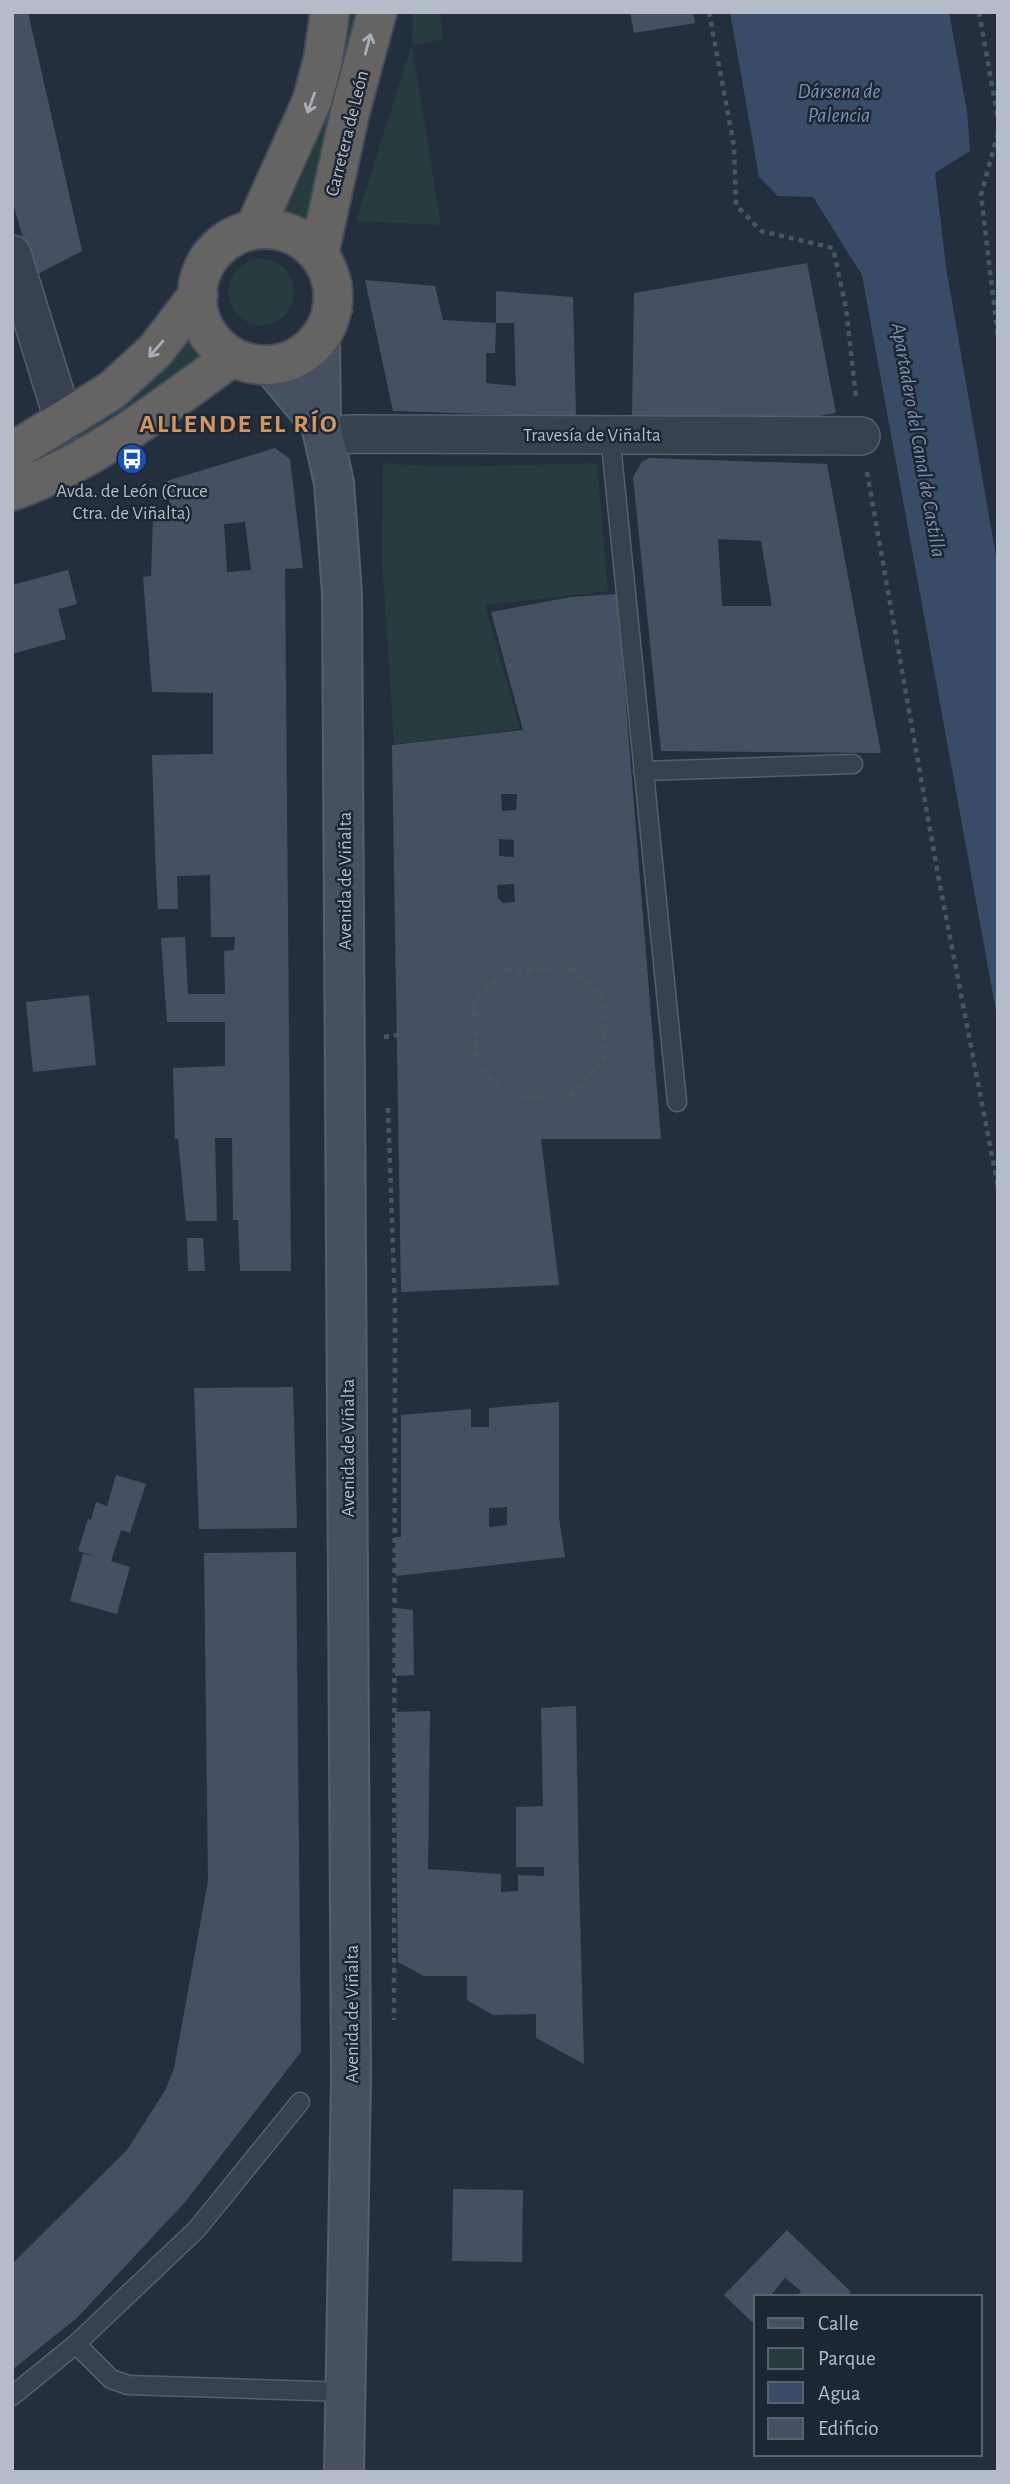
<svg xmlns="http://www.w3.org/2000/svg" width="1010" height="2484" font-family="'Alegreya Sans',sans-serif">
  <rect width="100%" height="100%" fill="#242f3e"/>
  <path fill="#263c3f" d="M330,12H377L306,241L272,229Z
    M413,12H440L443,39L412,46L441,225L356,221L412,44Z
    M228 292a33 33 0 1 1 66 0a33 33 0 1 1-66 0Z
    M199,313L206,331L217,345L30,484L12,452Z
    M383,463L441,467L597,463L608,591L485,605L520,729L394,744L382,559Z"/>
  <path fill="#394c67" d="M730,12H949L967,111L970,151L935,173L946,267L998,568V1022L862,275L813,197L778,196L759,177Z"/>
  <path fill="#455162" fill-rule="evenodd" d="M12,12H28L82,251L34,276L12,200Z
    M630,12H693L695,23L634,33Z
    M807,263L836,413L777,423L632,418L634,293Z
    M365,280L435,286L443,320L496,323V291L573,297L576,417L393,411ZM496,323H514L516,386L486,383V353H495Z
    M275,448L290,459L303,568L285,569L291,1271H240L238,1220H233L232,1138H215L217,1221H186L178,1139H175L173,1068L225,1066V1022H167L161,938L185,937L188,994H225L224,951L234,950L235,937H211L210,875L177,876L178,909H158L156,876L152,755L213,754V693L152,692L143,577L151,576L153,517L171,516L167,481ZM245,522L251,570L227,572L224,524Z
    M649,458L827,464L881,753L661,751L633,477L642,462ZM718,539L761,541L772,606H722Z
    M68,570L77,604L58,609L66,639L12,654V585Z
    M617,594L661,1139H541L559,1285L401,1292L392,745L523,730L491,612L571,597ZM501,794H517L516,810L502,811ZM499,839L514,840V857L499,856ZM514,884L515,902L503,903L498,898L497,885Z
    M89,995L96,1065L33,1072L26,1002Z
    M187,1238H203L205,1271H188Z
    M293,1387L297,1528L199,1529L194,1388Z
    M559,1402V1518L565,1557L396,1576L395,1537H401V1415L471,1409V1427H489V1408ZM507,1507V1525L489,1527V1508Z
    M116,1475L146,1484L130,1533L121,1530L111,1561L130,1567L117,1614L70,1601L83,1554L95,1556L78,1551L88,1519L91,1520L96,1502L107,1506Z
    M296,1552L301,2052L186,2201L78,2317L12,2370V2264L127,2150L166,2089L174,2068L208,1881L204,1553Z
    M396,1608L413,1610L414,1675L395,1676Z
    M576,1706L579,1878L584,2064L536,2038V2014L493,2015L467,2000V1976H424L398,1962L395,1712L430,1711L428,1869L501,1874V1892L518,1891V1875L544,1876V1867H516V1807L543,1806L541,1708Z
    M453,2189L523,2190L522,2262L452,2261Z
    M787,2230L851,2292L846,2297H797L801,2291L785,2278L772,2294L775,2297H756V2326L724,2295Z"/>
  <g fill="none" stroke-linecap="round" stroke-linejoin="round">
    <g stroke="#565f6c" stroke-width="21">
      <path id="service" d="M610,434L677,1102
        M643,771L853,764
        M76,2344L111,2379L128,2385L346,2392
        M12,2396L76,2344L197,2229L300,2102"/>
    </g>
    <g stroke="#565f6c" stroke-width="40">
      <path id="minor" d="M12,254L64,422
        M324,436L354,434L861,436"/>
    </g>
    <g stroke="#565f6c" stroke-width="42">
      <path id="secondary" d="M320,337L321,425L334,483L342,594L351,2080L344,2472
        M271,365L321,425"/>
    </g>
    <g stroke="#434c59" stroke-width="42">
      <path id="trunk" d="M197 297a68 68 0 1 1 136 0a68 68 0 1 1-136 0Z
        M254,230L312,101L323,60L330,12
        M319,254L350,112L377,12
        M12,452L111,391L155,351L198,295
        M12,491C95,461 162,408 232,357"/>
    </g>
    <path stroke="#44595c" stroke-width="4.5" stroke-dasharray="5 5" stroke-linecap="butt" d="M709,12L734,146L736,205L761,231L833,248L846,308L856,397
      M979,12L998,119
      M998,133L981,195L998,338
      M350,280L351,313
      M867,472L938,875L998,1187
      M571,968L602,998L604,1061L569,1096L509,1097L476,1064L474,1002L508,970Z
      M384,1037L398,1035
      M388,1108L395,1305L394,2020"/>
    <use href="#service" stroke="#38414e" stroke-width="18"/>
    <use href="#minor" stroke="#38414e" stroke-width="37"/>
    <use href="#secondary" stroke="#465061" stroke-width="38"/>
    <use href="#trunk" stroke="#656462" stroke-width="38"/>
  </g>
  <defs><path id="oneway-shaft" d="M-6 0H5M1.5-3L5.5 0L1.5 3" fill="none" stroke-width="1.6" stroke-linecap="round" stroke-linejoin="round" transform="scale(1.75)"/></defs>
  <g stroke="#a8afba">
    <use href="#oneway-shaft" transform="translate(368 44) rotate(-75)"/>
    <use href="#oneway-shaft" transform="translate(311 103) rotate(110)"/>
    <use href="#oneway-shaft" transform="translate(156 349) rotate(131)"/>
  </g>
  <defs>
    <g id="bus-disc" transform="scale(1.575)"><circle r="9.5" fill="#1a4fb4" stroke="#1d2633"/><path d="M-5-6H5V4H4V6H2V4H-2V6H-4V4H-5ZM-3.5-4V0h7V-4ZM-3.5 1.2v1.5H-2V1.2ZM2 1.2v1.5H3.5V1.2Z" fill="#fff"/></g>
  </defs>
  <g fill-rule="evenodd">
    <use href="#bus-disc" x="132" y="459"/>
  </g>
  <g text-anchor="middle" stroke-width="5" stroke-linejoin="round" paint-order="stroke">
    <g font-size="19" fill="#b4bcc9" stroke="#1d2633">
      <text transform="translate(346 133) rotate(-76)" y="7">Carretera de León</text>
      <text x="592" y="441">Travesía de Viñalta</text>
      <text transform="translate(344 881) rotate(-90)" y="7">Avenida de Viñalta</text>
      <text transform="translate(347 1448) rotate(-90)" y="7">Avenida de Viñalta</text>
      <text transform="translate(351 2014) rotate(-90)" y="7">Avenida de Viñalta</text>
    </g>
    <g font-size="19" fill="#b4bcc9" stroke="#1d2633">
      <text x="132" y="497">Avda. de León (Cruce<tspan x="132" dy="22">Ctra. de Viñalta)</tspan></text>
    </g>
    <g font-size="21" font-style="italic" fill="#7c92b1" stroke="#1d2633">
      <text x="839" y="98">Dársena de<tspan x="839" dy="24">Palencia</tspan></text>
      <text transform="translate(919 440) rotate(80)" y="7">Apartadero del Canal de Castilla</text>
    </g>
    <g font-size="26" font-weight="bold" letter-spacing="2" fill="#d59563" stroke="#1d2633">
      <text x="239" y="432">ALLENDE EL RÍO</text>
    </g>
  </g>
  <rect width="1010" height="2484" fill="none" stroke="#b4bcc9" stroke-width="28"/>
  <rect x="754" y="2295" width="228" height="161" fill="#1d2633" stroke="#59626f" stroke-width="2"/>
  <rect x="768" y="2318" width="35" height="10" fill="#465061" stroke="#59626f" stroke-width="2"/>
  <text x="818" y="2330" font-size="21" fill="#b4bcc9">Calle</text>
  <rect x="768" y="2348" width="35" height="21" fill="#263c3f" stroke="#59626f" stroke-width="2"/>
  <text x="818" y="2365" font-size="21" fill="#b4bcc9">Parque</text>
  <rect x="768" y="2382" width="35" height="21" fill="#394c67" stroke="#59626f" stroke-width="2"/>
  <text x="818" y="2400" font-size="21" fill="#b4bcc9">Agua</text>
  <rect x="768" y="2418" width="35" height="21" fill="#455162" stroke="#59626f" stroke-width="2"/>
  <text x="818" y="2435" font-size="21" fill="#b4bcc9">Edificio</text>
</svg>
